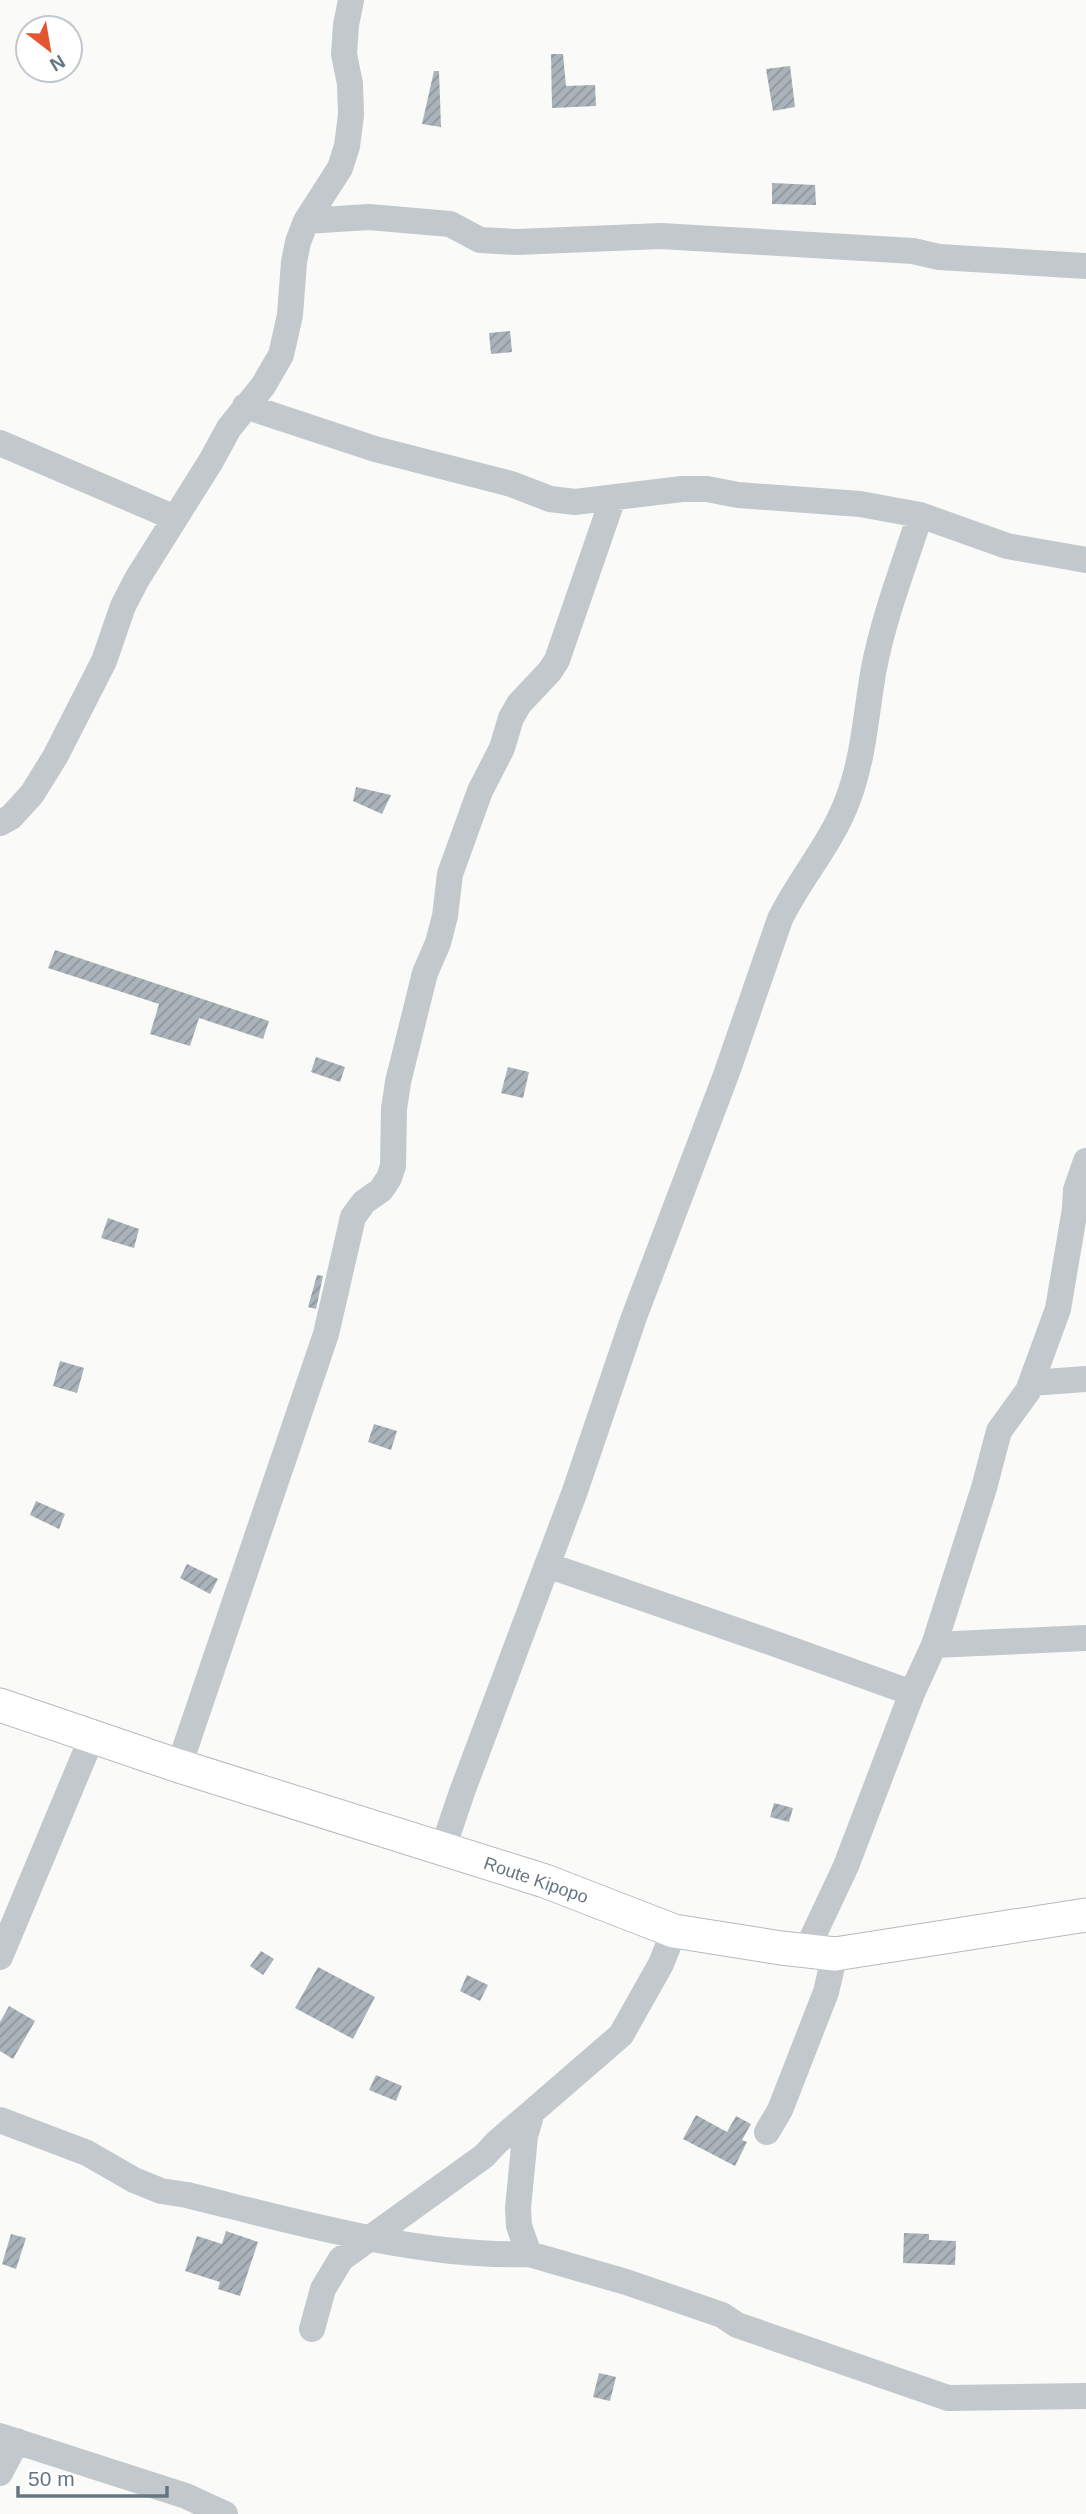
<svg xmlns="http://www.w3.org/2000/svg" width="1086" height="2514" font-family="Helvetica,sans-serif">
  <defs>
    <pattern id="building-hatch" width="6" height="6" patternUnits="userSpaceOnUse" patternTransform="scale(1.75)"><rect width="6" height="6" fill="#aab3b9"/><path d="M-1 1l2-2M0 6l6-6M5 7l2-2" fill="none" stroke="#8e969c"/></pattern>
  </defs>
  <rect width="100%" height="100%" fill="#fafaf8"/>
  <path fill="url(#building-hatch)" d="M551,54H563L566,86L595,85L596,106L552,108Z
    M790,66L795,107L773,111L766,69Z
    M434,71H439L441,127L422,124Z
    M772,183L815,185L816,205L772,204Z
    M510,331L512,352L491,354L489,333Z
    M356,787L391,795L382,814L353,801Z
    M55,950L269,1021L263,1039L199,1018L190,1046L150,1034L159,1004L48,968Z
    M316,1057L345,1067L340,1082L311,1072Z
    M508,1067L529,1072L523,1098L501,1093Z
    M108,1218L139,1229L134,1248L101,1238Z
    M317,1275L323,1276L316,1309L308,1307Z
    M60,1361L84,1368L77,1393L53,1386Z
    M374,1424L397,1431L391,1450L368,1442Z
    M36,1501L65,1514L59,1529L30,1515Z
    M187,1564L218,1579L210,1594L180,1578Z
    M774,1803L793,1808L789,1822L770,1817Z
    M261,1951L274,1959L263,1975L250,1966Z
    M318,1967L375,1997L353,2039L295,2008Z
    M467,1975L488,1985L480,2001L460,1991Z
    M9,2006L35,2021L13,2059L0,2051V2022Z
    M376,2075L402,2086L396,2101L369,2090Z
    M696,2115L727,2132L736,2116L751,2124L742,2140L747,2142L735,2166L683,2139Z
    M226,2231L258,2242L240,2296L218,2289L220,2282L185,2271L197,2236L222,2244Z
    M904,2233L929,2234V2240L956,2241L955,2265L903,2263Z
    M11,2234L26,2238L16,2269L2,2264Z
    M599,2373L616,2377L610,2401L593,2397Z"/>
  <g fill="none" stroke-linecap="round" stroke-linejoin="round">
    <g stroke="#b5babe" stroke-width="35">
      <path id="major" d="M0,1705L179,1766L545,1881L674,1931L781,1948L835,1954L1086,1915"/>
    </g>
    <path stroke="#c3c8cc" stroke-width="26" d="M306,221L369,217L450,224L480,240L517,242L661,236L913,251L939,257L1086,266
      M245,406L375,449L511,484L550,499L575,502L682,489H707L738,495L860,504L920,515L1007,546L1086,560
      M0,443L175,518
      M0,823L11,817L32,794L55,757L104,661L123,606L137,579L211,461L229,428L263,386L281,355L290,315L294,262L298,242L306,221L340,168L347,146L351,115L350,84L344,54L346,25L351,0
      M1031,1383L1086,1379
      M547,1565L770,1642L912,1693
      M934,1645L1086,1638
      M179,1766L326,1334L353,1217L364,1202L381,1190L389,1178L393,1166L394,1109L398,1082L425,973L438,943L445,916L450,874L480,791L502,748L511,718L519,704L550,671L557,660L613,498
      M443,1848L462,1792L575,1491L634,1317L726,1075L780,919C800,878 832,843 848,799C864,757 866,712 874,668C884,616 904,566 920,515
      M806,1951L846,1866L912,1693L934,1645L984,1488L999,1431L1028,1391L1058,1309L1075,1209L1076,1190L1086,1161
      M0,1957L92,1737
      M0,2120L87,2153L134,2180L161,2191L187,2195C293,2221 420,2258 529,2254L519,2226L518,2208L525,2136L532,2112L621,2035L661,1964L674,1931
      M767,2132L780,2110L826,1992L835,1954
      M529,2254L626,2282L722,2315L737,2325L948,2398L1086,2396
      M312,2329L323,2289L341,2259L484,2156L497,2142L532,2112
      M0,2436L186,2496L225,2514
      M0,2473L17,2441"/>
    <use href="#major" stroke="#fff" stroke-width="33"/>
  </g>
  <g text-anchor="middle" stroke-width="7" stroke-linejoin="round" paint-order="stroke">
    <g font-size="18" fill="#657683" stroke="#fff">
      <text transform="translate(536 1880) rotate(19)" y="6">Route Kipopo</text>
    </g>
  </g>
  <g transform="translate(49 49) rotate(149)"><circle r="33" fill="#ffffff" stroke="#c1c8cd" stroke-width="2"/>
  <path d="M0-5L12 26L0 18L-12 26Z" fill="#e4572e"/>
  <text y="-10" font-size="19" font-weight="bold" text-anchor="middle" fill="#657683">N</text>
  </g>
  <path d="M18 2486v10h149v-10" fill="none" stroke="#657683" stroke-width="3.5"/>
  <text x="28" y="2486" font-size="21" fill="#657683" stroke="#ffffff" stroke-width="5" paint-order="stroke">50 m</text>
</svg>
